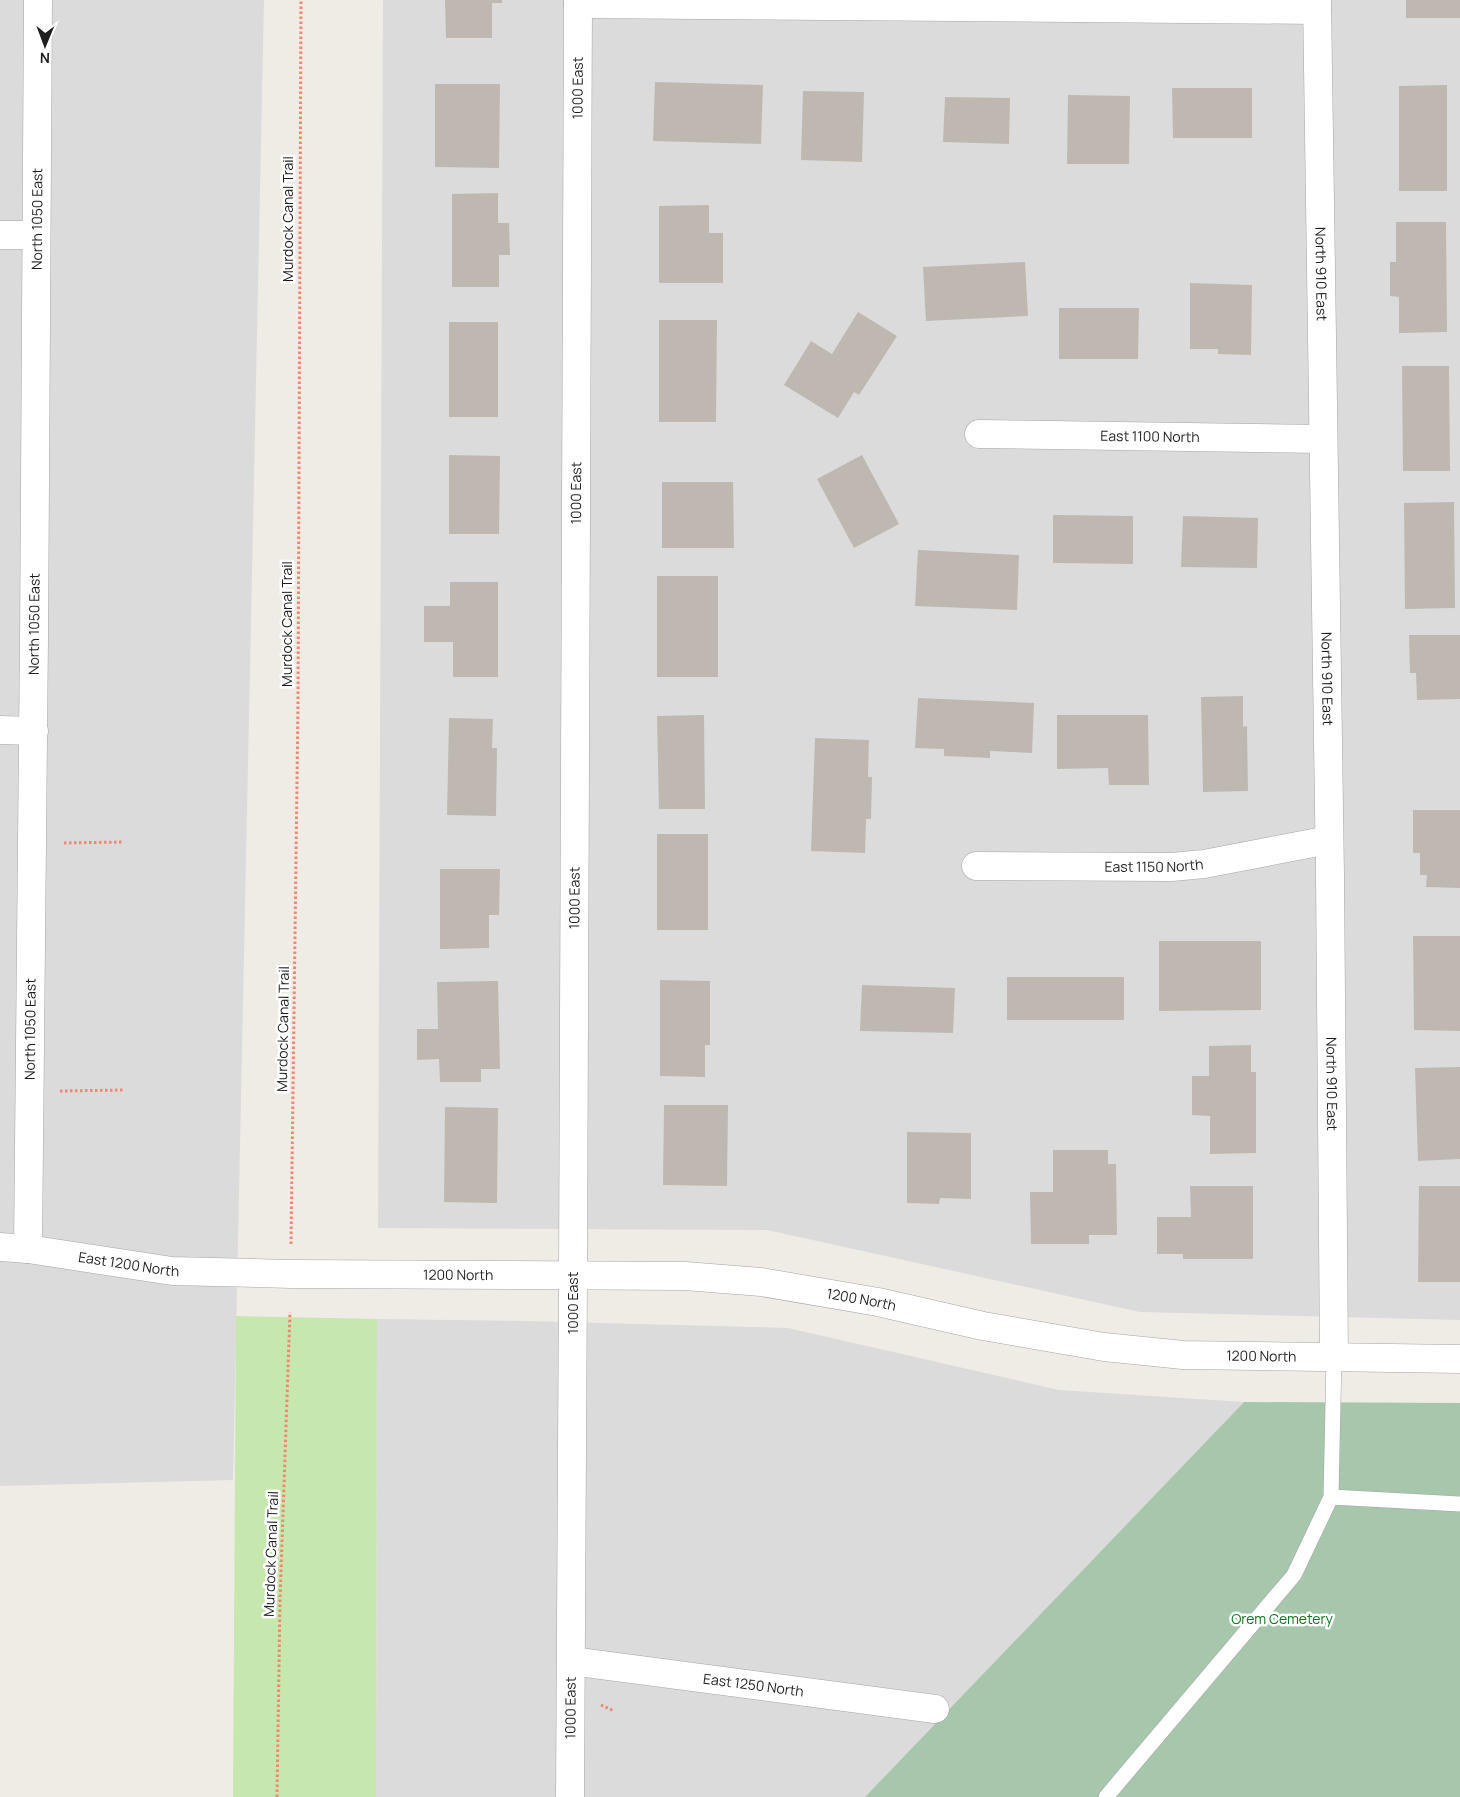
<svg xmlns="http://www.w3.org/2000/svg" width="1460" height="1797" font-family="Manrope,sans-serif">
  <rect width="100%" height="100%" fill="#efece5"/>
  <path fill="#dcdbdb" d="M0,0H264L233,1480L0,1486Z
    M383,0H1460V1320L1140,1312L767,1230L378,1228Z
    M377,1319L525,1321L788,1328L1059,1390L1244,1402L865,1797H376Z"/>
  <path fill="#c6e7ad" d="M236,1316L377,1319L376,1797H233Z"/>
  <path fill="#a7c7ad" d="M1244,1402L1460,1403V1797H865Z"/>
  <path fill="#bfb8b1" d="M445,0H502V3H492V38H446Z
    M1406,0H1460V18H1406Z
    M655,82L763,85L761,144L653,141Z
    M435,84H500L499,168L435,167Z
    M1447,85V191H1399V86Z
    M1172,88H1252V138H1173Z
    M803,91L864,92L862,162L801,160Z
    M1068,95L1130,96L1129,164H1067Z
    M945,97L1010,98L1009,144L943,142Z
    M498,193V223H509L510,255H499V287H452V194Z
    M709,205V233H723V283H659V206Z
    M1396,222H1446L1447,332L1399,333V297L1390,296V262H1396Z
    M1025,262L1028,316L926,321L923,267Z
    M1190,283L1252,285L1251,355L1218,354V349H1190Z
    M1059,308H1139L1138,359H1059Z
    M858,312L897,336L859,395L854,392L838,418L784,385L811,341L832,354Z
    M659,320H717L716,422H659Z
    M449,322H498V417H449Z
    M1402,366H1449L1450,471H1403Z
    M449,455L500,456L499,534H449Z
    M862,455L899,524L854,548L817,479Z
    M662,482H733L734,548H662Z
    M1454,502L1455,608L1405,609L1404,503Z
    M1053,515L1133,516V564L1053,563Z
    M1183,516L1258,518L1257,568L1181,567Z
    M918,550L1019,555L1017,610L915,606Z
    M657,576H718V677H657Z
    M450,582H498V677H453V642H424V606H450Z
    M1409,635H1460V699L1417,700L1416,673H1410Z
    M1243,696V727L1247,726L1248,791L1203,792L1201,697Z
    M918,698L1034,703L1032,753L990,751V758L944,756V749L915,748Z
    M704,715L705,809H659L657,716Z
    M1057,715H1148L1149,785H1109L1108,768L1057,769Z
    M449,718L493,719L492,748H497L496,816L447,815Z
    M815,738L869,740L868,777H872L871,819H866L865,853L811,851Z
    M1413,810H1460V888L1426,887L1427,875H1420V853H1413Z
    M657,834H708V930H657Z
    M440,869H500L499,915H489V948L440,949Z
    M1413,936H1460V1031L1414,1030Z
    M1159,941H1261V1010L1159,1011Z
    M1007,977H1124V1020H1007Z
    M660,980L710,981V1045H705V1077L660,1076Z
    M498,981L500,1069H481V1082H440L439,1059L417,1060V1029H438L437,982Z
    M862,985L955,988L953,1033L860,1031Z
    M1251,1045V1072H1256V1153L1210,1154V1116L1192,1115V1076H1209V1046Z
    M1460,1067V1159L1418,1161L1415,1068Z
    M664,1105H728L727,1186L663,1185Z
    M445,1107L498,1108L497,1203L444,1202Z
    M907,1132L971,1133V1199L940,1198L939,1204L907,1203Z
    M1053,1150H1108V1164H1116L1117,1235H1089V1244H1031L1030,1192H1053Z
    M1190,1186H1253V1259H1183V1254H1157V1217H1191Z
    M1419,1186H1460V1282H1418Z"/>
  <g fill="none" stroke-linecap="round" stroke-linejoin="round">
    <g stroke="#a5a5a5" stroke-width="16">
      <path id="service" d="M1331,1497L1334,1357
        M1106,1797L1294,1575L1331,1497L1460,1504"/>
    </g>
    <g stroke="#a5a5a5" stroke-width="29">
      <g id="minor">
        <path id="s1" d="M1317,0L1330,876L1334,1357"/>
        <path d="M578,4L1317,10"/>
        <path d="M0,235H36"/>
        <path id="s2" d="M979,434L1322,439"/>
        <path d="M0,730L34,731"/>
        <path id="s3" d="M976,866L1172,867L1204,864L1329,840"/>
        <path id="s4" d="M28,1249C32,833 37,416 38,0"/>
        <path id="s5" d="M571,1661L935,1709"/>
        <path id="s6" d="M570,1797L573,1277"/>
      </g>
    </g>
    <g stroke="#a5a5a5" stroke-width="29">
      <g id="tertiary">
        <path id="s7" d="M0,1247L28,1249L172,1271L291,1274L685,1276L761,1282L878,1302L983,1326L1104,1347L1183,1355L1460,1359"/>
        <path id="s8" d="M573,1277L578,0"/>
      </g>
    </g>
    <path stroke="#f38571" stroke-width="3" stroke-dasharray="2.5 2.5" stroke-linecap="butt" d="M64,843L123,842
      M60,1091L124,1090
      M291,1244L298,705L301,0
      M601,1705L614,1711
      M277,1797L280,1600L290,1312"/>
    <use href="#service" stroke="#fff" stroke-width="15"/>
    <use href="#minor" stroke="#fff" stroke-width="28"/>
    <use href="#tertiary" stroke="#fff" stroke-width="28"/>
  </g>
  <g text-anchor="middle" stroke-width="5" stroke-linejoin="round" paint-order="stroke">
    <g font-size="14" fill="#1e1e1e" stroke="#fff">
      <text dy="5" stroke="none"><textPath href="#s8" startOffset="1189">1000 East</textPath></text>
      <text dy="5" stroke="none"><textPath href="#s4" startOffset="1030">North 1050 East</textPath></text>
      <text transform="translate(288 219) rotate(-90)" y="5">Murdock Canal Trail</text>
      <text dy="5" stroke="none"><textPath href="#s1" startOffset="274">North 910 East</textPath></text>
      <text dy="5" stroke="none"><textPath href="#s2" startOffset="171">East 1100 North</textPath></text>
      <text dy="5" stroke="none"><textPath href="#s8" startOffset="784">1000 East</textPath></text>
      <text dy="5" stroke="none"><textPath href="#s4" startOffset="625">North 1050 East</textPath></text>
      <text transform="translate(287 624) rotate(-90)" y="5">Murdock Canal Trail</text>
      <text dy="5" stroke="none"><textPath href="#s1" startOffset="679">North 910 East</textPath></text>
      <text dy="5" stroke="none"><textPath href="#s3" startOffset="178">East 1150 North</textPath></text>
      <text dy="5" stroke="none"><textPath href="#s8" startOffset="379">1000 East</textPath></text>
      <text dy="5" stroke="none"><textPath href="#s4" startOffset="220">North 1050 East</textPath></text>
      <text transform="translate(283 1029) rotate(-89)" y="5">Murdock Canal Trail</text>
      <text dy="5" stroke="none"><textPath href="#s1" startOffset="1084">North 910 East</textPath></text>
      <text dy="5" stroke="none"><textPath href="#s7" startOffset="130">East 1200 North</textPath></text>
      <text dy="5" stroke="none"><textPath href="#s7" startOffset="460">1200 North</textPath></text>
      <text dy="5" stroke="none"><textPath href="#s7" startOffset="865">1200 North</textPath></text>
      <text transform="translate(573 1303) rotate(-90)" y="5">1000 East</text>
      <text dy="5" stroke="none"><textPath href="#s7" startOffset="1270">1200 North</textPath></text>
      <text transform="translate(271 1554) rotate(-88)" y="5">Murdock Canal Trail</text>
      <text dy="5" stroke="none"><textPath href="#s5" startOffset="184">East 1250 North</textPath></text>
      <text dy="5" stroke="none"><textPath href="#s6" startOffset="89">1000 East</textPath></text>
    </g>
    <g font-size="14" fill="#10781e" stroke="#fff">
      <text x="1282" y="1624">Orem Cemetery</text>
    </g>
  </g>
  <g transform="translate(45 45) rotate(181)" stroke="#ffffff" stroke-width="4" paint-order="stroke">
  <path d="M0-4L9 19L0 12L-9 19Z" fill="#1e1e1e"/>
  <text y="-8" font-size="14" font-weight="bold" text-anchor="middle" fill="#1e1e1e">N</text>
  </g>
</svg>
